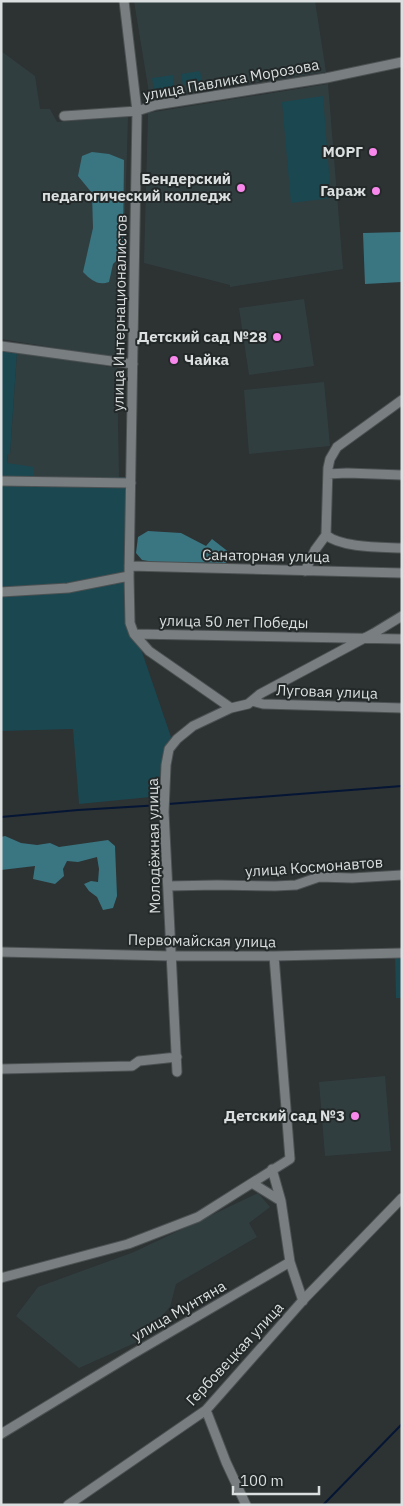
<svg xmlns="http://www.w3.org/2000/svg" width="403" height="1506" font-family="'IBM Plex Sans',sans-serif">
  <rect width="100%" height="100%" fill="#2d3233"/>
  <path fill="#313e40" d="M134,1H315L326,72L150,99Z
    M1,51L35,76L40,109H50L57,122L128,117L124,246L126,346L113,357L1,339Z
    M328,84L343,269L230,287V285L144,263L148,113Z
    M304,299L314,366L249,375L239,308Z
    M17,352L117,368L119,477H33L7,463L8,454H10Z
    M324,382L330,446L249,454L244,390Z
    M385,1076L391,1151L325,1156L319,1082Z
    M258,1193L270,1207L249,1223L257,1237L176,1284L170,1307L137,1342L79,1368L16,1316L38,1287L134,1252Z"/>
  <path fill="#1a4750" d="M200,71L202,82L183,85L181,74Z
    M173,75L174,87L154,90L152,78Z
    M323,96L331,198L291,203L282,102Z
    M1,350L17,352L10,454H8L7,463L34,467V477H126L127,630L141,649L171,737L163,753L161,796L79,804L73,729L1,731Z
    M395,956H402V998H396Z"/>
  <path fill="#3a7682" d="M92,152L109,154L124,160L123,241L119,258L113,264L109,282C98,286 91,280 83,272L93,228L92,193L78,176L82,156Z
    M402,232V282L365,284L363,233Z
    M148,531L181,533L206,546L212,539L230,553L226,563L154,562L142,560L136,553L138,537Z
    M5,836L21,843L37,845L50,843L59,847L108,840L115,846L117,896L113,908L103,910L97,897L89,891L84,884L91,881L98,882L99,869L97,857L78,862L67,861L63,869L64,876L55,884L33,879L35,866L1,870V837Z"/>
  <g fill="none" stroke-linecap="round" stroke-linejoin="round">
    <path stroke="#051534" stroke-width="2" d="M168,804L402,786
      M1,817L78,810L161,805
      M323,1505L402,1424"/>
    <g stroke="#4c5152" stroke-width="11">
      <path id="minor" d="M124,1L137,111L129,576L130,623L134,634L402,639
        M64,116L137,111L156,105L326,78L402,62
        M1,346L133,364
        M328,474L347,473L402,475
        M1,481L131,483
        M326,535C342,548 381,547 402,548
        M129,566L402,573
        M305,571L315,550L326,535L328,468L330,459L337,447L402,400
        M1,592L68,588L129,576
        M134,634L149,651L231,708
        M252,701L263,704L402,708
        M168,886L217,885L275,886L296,885L319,877L352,878L402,875
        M1,952L171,956H274L402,953
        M1,1069L132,1066L139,1061L177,1057
        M177,1072L164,812L166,765L169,749L177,739L193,726L231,708L248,704L260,694L374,633L402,616
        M252,1183L281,1201
        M290,1262L303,1301
        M1,1278L128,1244L198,1217L290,1159L274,956
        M206,1410L226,1462L246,1505
        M1,1434L131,1355L290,1262L281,1201L272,1169
        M68,1505L206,1410L305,1298L402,1198"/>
    </g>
    <use href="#minor" stroke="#797f81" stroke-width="9"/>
  </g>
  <g fill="#f888eb" stroke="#232829" stroke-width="2">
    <circle cx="373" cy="152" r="5"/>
    <circle cx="241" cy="188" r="5"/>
    <circle cx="376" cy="191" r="5"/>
    <circle cx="277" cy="337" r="5"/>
    <circle cx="174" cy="360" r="5"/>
    <circle cx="355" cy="1116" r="5"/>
  </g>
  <g text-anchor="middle" stroke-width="4" stroke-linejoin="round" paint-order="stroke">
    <g font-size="15" fill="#dbdfdf" stroke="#232829">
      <text transform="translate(231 80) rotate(-10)" y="5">улица Павлика Морозова</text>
      <text transform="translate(120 313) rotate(-89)" y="5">улица Интернационалистов</text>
      <text transform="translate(266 556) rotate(1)" y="5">Санаторная улица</text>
      <text transform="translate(234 622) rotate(1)" y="5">улица 50 лет Победы</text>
      <text transform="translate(327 692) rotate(2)" y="5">Луговая улица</text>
      <text transform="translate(154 846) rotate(-91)" y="5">Молодёжная улица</text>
      <text transform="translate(314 867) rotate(-4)" y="5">улица Космонавтов</text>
      <text transform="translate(202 941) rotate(1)" y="5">Первомайская улица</text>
      <text transform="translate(179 1311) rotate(-30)" y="5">улица Мунтяна</text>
      <text transform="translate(235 1354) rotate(-47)" y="5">Гербовецкая улица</text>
    </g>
    <g font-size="15" font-weight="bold" fill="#dbdfdf" stroke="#232829" text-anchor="end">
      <text x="363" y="157">МОРГ</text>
      <text x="231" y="184">Бендерский<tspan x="231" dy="17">педагогический колледж</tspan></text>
      <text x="366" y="196">Гараж</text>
      <text x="267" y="342">Детский сад №28</text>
      <text x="184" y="365" text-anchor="start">Чайка</text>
      <text x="345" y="1121">Детский сад №3</text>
    </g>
  </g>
  <rect width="403" height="1506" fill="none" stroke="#dbdfdf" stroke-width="5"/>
  <path d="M233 1486v8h86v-8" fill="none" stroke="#dbdfdf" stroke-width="2.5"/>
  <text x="240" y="1486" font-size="15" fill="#dbdfdf" stroke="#232829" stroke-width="4" paint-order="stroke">100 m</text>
</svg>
